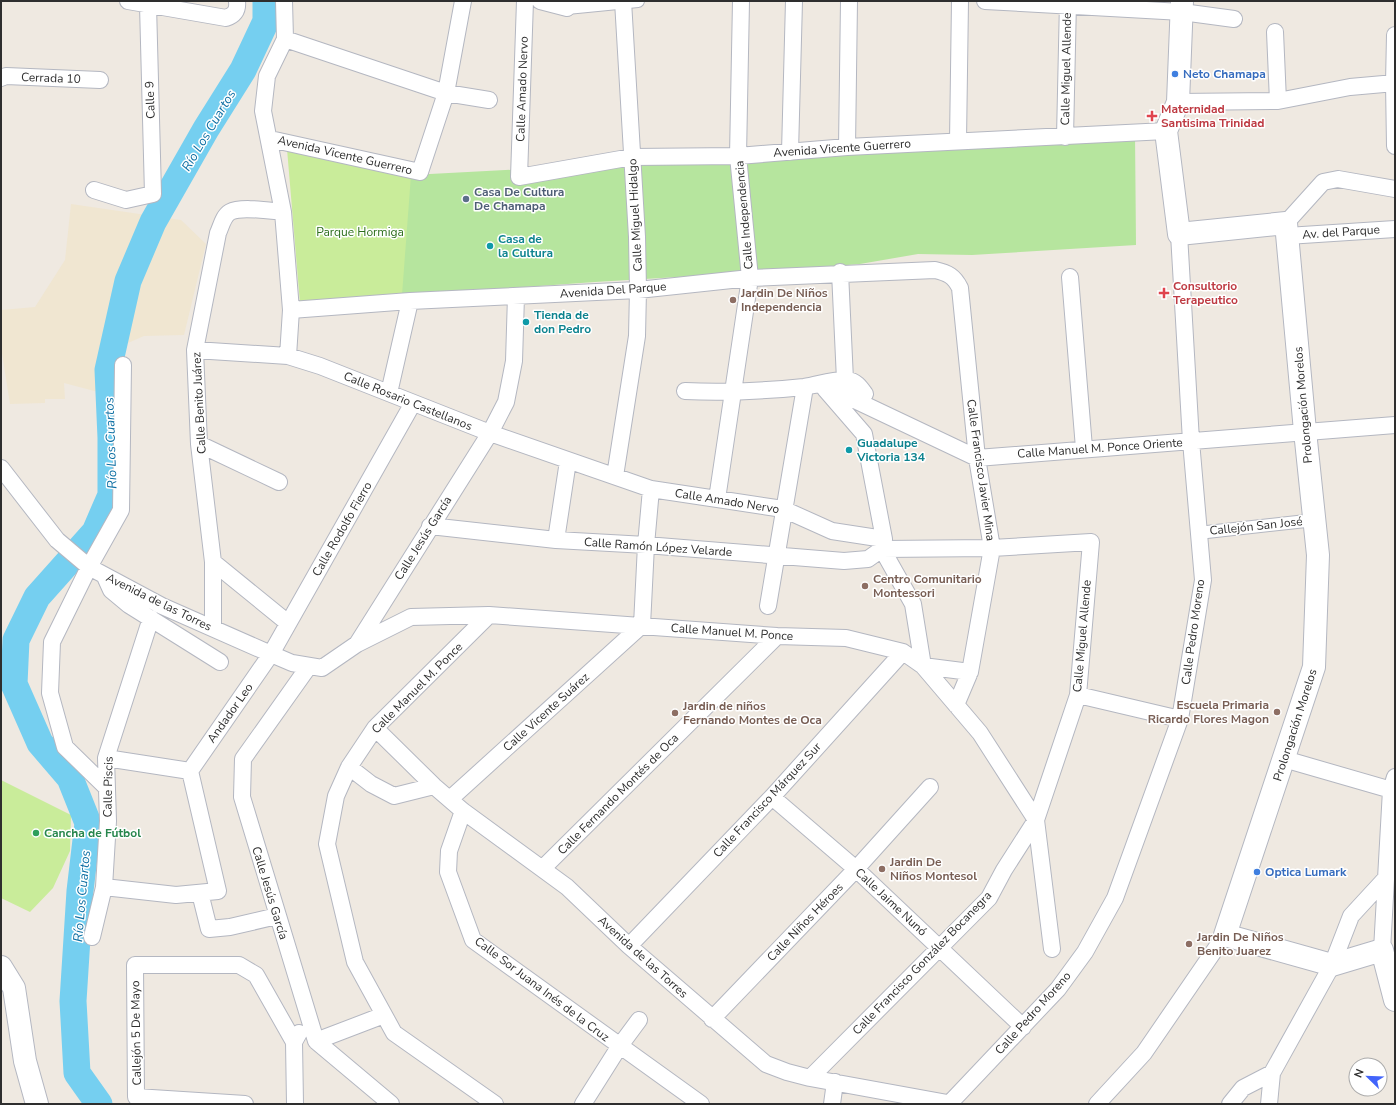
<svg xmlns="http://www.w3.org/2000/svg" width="1396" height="1105" font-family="'Nunito Sans',sans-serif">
  <rect width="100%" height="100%" fill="#efe9e1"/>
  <path fill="#f0e6d1" d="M71,204L181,220L206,244L184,335L144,336L112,350L102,393L64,383L65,399H45V403L10,404L1,347V310L35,307L65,260Z"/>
  <path fill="#b6e59e" d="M1135,134L1136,245L972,255L918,254L860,264L744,273L595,282L300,303L411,175L797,155Z"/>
  <path fill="#c9ec9a" d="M287,149L411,175L402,295L300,303Z
    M1,780L71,815L70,851L53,888L30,912L1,898Z"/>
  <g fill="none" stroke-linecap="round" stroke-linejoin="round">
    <path stroke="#75cff0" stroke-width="27" d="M99,1104L77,1073L73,1001L80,891L88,823L70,778L40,743L14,684L16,640L37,597L95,532L111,495V438L108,370L128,281L153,222L206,129L243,70L266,21V1"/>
    <g stroke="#b4b7c1" stroke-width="14">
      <path id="pedestrian" d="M567,8L638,1
        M1198,533L1315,520"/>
    </g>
    <g stroke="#b4b7c1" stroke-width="18">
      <path id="minor" d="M128,1L226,18C235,15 238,10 237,1
        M284,1L285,39L267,76L263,111L283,212L291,310L288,356
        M525,1L519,177L632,157L738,156L847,147L1166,131
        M540,1L567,8
        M985,1L1182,12L1234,19
        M1275,32L1278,101
        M1395,35L1394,83L1395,146
        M285,39L446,93L489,100
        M1,78L6,76L100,80
        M1178,102L1278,101L1350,87L1395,83
        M1065,137L1068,1
        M270,139L420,172L446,93L463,1
        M958,141L960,1
        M847,147L849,1
        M790,152L794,1
        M94,190L126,200L153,194L148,5
        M1286,223L1323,182L1338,179L1395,189
        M1287,236L1395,229
        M840,272L845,380
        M1070,277L1084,448
        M291,310L410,301L638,290L750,278L935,270C948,273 954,276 960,288L977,458L992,548L970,672L956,705
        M195,350L288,356L320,366L490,433L651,489L783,509L832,531L884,539
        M821,384L977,458L1395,425
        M825,389L864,434L884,539L882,549
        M685,391C725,393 764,391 804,387C818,385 833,379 847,380C856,381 860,387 865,394
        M389,393L410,301
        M199,444L279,482
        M1,468L57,540L89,567L162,606L271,654L292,663L322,668L357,644L411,617L489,615L777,636L846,638L903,652L923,666L970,672
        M615,476L637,336L638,290L637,237L623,1
        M717,499L750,278L738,156L741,1
        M430,526L556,540L646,545L844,561L868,559L882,549
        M556,540L568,461
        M882,549L913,604L923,666
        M213,562L288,623
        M106,579L111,590L129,605L220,662
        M768,606L805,387
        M489,615L375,728L349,767L336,796L327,844L355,962L394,1033L495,1104
        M213,628V562L199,444L195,350L218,233C221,227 223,216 230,212C241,206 271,211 283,212
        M357,644L490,433L506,402L514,361L516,296
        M309,666L243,759L242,797L316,1041L391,1104
        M923,666L980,733L1036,820L1052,949
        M1078,695L1180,719
        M375,728L434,786L463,811L567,887L629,946L766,1064L787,1072L810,1078L953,1104
        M106,758L190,771
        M1284,759L1395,791
        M349,767L371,784L394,796L434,786
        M106,787L65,747L50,693L52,642L89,567L121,510L123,365
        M772,797L856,869L1023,1027
        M450,799L642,625L646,545L651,489
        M463,811L449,851L448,872L473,940L701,1104
        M543,868L777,636
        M104,887L176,895L218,891L190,771L271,654L413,403
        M200,893L209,929L230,927L277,916
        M92,937L104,887L108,821L106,758L151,618
        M629,946L772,797L903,652
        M1382,950L1391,790L1395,777
        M712,1019L856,869L930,787
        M316,1041L384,1015
        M810,1078L989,898L1004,870L1036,820L1078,695L1091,542L992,548L882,549
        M245,1104L136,1097L135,965H239L256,975L294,1042
        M295,1104L294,1042L299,1033
        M583,1104L619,1047L639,1020
        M832,1104L835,1082
        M949,1104L1058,989L1085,952L1115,898L1180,719L1203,580L1191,441L1179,234
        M1097,1104L1144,1053L1225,935
        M1230,1104L1243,1088L1272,1073
        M1269,1104L1272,1073L1332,965L1351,916L1386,878"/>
    </g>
    <g stroke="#b4b7c1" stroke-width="24">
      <path id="secondary" d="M1182,1L1178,102L1166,131L1179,234L1286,223L1305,431L1318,555L1314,667L1225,935L1332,965L1382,950L1395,1000
        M1,967L14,988L25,1061L37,1104"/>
    </g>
    <use href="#pedestrian" stroke="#fff" stroke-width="12"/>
    <use href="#minor" stroke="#fff" stroke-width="16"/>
    <use href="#secondary" stroke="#fff" stroke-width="22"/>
  </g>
  <g fill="#3f7fe0" stroke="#fff" stroke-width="1.5">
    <circle cx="1175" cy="74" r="4"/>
    <circle cx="1257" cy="872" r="4"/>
  </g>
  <g fill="#e0444e" stroke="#fff" stroke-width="1.5">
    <path d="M1150 110h4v4h4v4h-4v4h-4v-4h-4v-4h4z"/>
    <path d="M1162 287h4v4h4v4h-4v4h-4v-4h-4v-4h4z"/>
  </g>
  <circle fill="#5c6f8a" stroke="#fff" stroke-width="1.5" cx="466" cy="199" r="4"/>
  <g fill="#0f9aa8" stroke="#fff" stroke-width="1.5">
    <circle cx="490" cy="246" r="4"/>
    <circle cx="526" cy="322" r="4"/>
    <circle cx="849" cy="450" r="4"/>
  </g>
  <g fill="#8d6e63" stroke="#fff" stroke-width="1.5">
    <circle cx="733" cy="300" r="4"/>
    <circle cx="865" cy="586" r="4"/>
    <circle cx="1277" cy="712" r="4"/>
    <circle cx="675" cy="713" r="4"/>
    <circle cx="882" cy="869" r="4"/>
    <circle cx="1189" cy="944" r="4"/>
  </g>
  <circle fill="#2e9e5b" stroke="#fff" stroke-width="1.5" cx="36" cy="833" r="4"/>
  <g text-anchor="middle" stroke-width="3" stroke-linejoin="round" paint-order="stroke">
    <g font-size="12" fill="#2e2e2e" stroke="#fff">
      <text transform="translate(1066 69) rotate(-89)" y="4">Calle Miguel Allende</text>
      <text transform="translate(51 78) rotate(2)" y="4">Cerrada 10</text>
      <text transform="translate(522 89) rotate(-88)" y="4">Calle Amado Nervo</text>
      <text transform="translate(150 100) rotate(-92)" y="4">Calle 9</text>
      <text transform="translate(842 148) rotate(-4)" y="4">Avenida Vicente Guerrero</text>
      <text transform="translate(345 155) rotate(13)" y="4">Avenida Vicente Guerrero</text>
      <text transform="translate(635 215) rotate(-93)" y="4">Calle Miguel Hidalgo</text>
      <text transform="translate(744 215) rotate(-95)" y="4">Calle Independencia</text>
      <text transform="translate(1341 232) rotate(-4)" y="4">Av. del Parque</text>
      <text transform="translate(613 290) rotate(-4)" y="4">Avenida Del Parque</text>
      <text transform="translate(408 401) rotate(22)" y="4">Calle Rosario Castellanos</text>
      <text transform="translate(199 403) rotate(-93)" y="4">Calle Benito Juárez</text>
      <text transform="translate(1303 405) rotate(-95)" y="4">Prolongación Morelos</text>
      <text transform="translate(1100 448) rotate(-4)" y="4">Calle Manuel M. Ponce Oriente</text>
      <text transform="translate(981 470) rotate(82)" y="4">Calle Francisco Javier Mina</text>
      <text transform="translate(727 501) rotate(9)" y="4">Calle Amado Nervo</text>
      <text transform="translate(1256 526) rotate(-6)" y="4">Callejón San José</text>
      <text transform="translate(342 529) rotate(-60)" y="4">Calle Rodolfo Fierro</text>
      <text transform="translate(423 538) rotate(-58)" y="4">Calle Jesús García</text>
      <text transform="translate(658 547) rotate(4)" y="4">Calle Ramón López Velarde</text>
      <text transform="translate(159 602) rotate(26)" y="4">Avenida de las Torres</text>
      <text transform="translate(732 632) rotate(4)" y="4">Calle Manuel M. Ponce</text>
      <text transform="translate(1193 632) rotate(-82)" y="4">Calle Pedro Moreno</text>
      <text transform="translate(1082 636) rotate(-85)" y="4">Calle Miguel Allende</text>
      <text transform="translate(417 688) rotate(-45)" y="4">Calle Manuel M. Ponce</text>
      <text transform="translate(546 712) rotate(-42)" y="4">Calle Vicente Suárez</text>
      <text transform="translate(230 713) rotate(-55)" y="4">Andador Leo</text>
      <text transform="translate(1295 725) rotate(-72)" y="4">Prolongación Morelos</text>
      <text transform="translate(108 787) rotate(-89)" y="4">Calle Piscis</text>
      <text transform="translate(618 794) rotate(-45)" y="4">Calle Fernando Montés de Oca</text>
      <text transform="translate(767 800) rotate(-47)" y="4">Calle Francisco Márquez Sur</text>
      <text transform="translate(270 893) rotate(73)" y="4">Calle Jesús García</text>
      <text transform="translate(891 902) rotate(43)" y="4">Calle Jaime Nunó</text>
      <text transform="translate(805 922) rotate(-46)" y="4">Calle Niños Héroes</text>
      <text transform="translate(643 957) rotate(42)" y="4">Avenida de las Torres</text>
      <text transform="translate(922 963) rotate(-46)" y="4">Calle Francisco González Bocanegra</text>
      <text transform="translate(542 989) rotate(37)" y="4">Calle Sor Juana Inés de la Cruz</text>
      <text transform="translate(1033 1013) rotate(-48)" y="4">Calle Pedro Moreno</text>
      <text transform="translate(136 1033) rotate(-91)" y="4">Callejón 5 De Mayo</text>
    </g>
    <g font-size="12" font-weight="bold" fill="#366cbe" stroke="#fff" text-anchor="start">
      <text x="1183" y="78">Neto Chamapa</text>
      <text x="1265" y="876">Optica Lumark</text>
    </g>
    <g font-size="12" font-weight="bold" fill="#be3a42" stroke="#fff" text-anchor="start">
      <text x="1161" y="113">Maternidad<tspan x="1161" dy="14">Santisima Trinidad</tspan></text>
      <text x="1173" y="290">Consultorio<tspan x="1173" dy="14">Terapeutico</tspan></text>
    </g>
    <g font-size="12" font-weight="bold" fill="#4e5e75" stroke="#fff" text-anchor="start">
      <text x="474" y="196">Casa De Cultura<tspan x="474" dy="14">De Chamapa</tspan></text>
    </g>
    <g font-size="12" fill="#2c6e1b" stroke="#fff">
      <text x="360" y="236">Parque Hormiga</text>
    </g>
    <g font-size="12" font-weight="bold" fill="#0d838f" stroke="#fff" text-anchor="start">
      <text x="498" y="243">Casa de<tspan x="498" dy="14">la Cultura</tspan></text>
      <text x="534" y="319">Tienda de<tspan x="534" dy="14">don Pedro</tspan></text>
      <text x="857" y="447">Guadalupe<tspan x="857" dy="14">Victoria 134</tspan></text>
    </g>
    <g font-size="12" font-weight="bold" fill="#785e54" stroke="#fff" text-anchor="start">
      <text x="741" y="297">Jardin De Niños<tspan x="741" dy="14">Independencia</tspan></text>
      <text x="873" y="583">Centro Comunitario<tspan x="873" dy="14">Montessori</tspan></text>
      <text x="1269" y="709" text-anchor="end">Escuela Primaria<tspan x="1269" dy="14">Ricardo Flores Magon</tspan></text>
      <text x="683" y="710">Jardin de niños<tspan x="683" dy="14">Fernando Montes de Oca</tspan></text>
      <text x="890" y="866">Jardin De<tspan x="890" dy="14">Niños Montesol</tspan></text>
      <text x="1197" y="941">Jardin De Niños<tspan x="1197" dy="14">Benito Juarez</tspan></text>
    </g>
    <g font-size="12" font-weight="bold" fill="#27864d" stroke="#fff" text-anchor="start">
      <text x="44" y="837">Cancha de Fútbol</text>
    </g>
    <g font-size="13" font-style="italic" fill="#0d6fa3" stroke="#fff">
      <text transform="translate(208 130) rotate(-59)" y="5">Río Los Cuartos</text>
      <text transform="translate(110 443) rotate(-92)" y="5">Río Los Cuartos</text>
      <text transform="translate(81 896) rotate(-85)" y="5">Río Los Cuartos</text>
    </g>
  </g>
  <rect width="1396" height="1105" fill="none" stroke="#2e2e2e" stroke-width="4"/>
  <g transform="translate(1368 1077) rotate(293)"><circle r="19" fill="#ffffff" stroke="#ababab"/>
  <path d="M0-3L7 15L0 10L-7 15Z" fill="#4264fb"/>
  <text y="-6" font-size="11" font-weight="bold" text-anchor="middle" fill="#2e2e2e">N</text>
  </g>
</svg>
